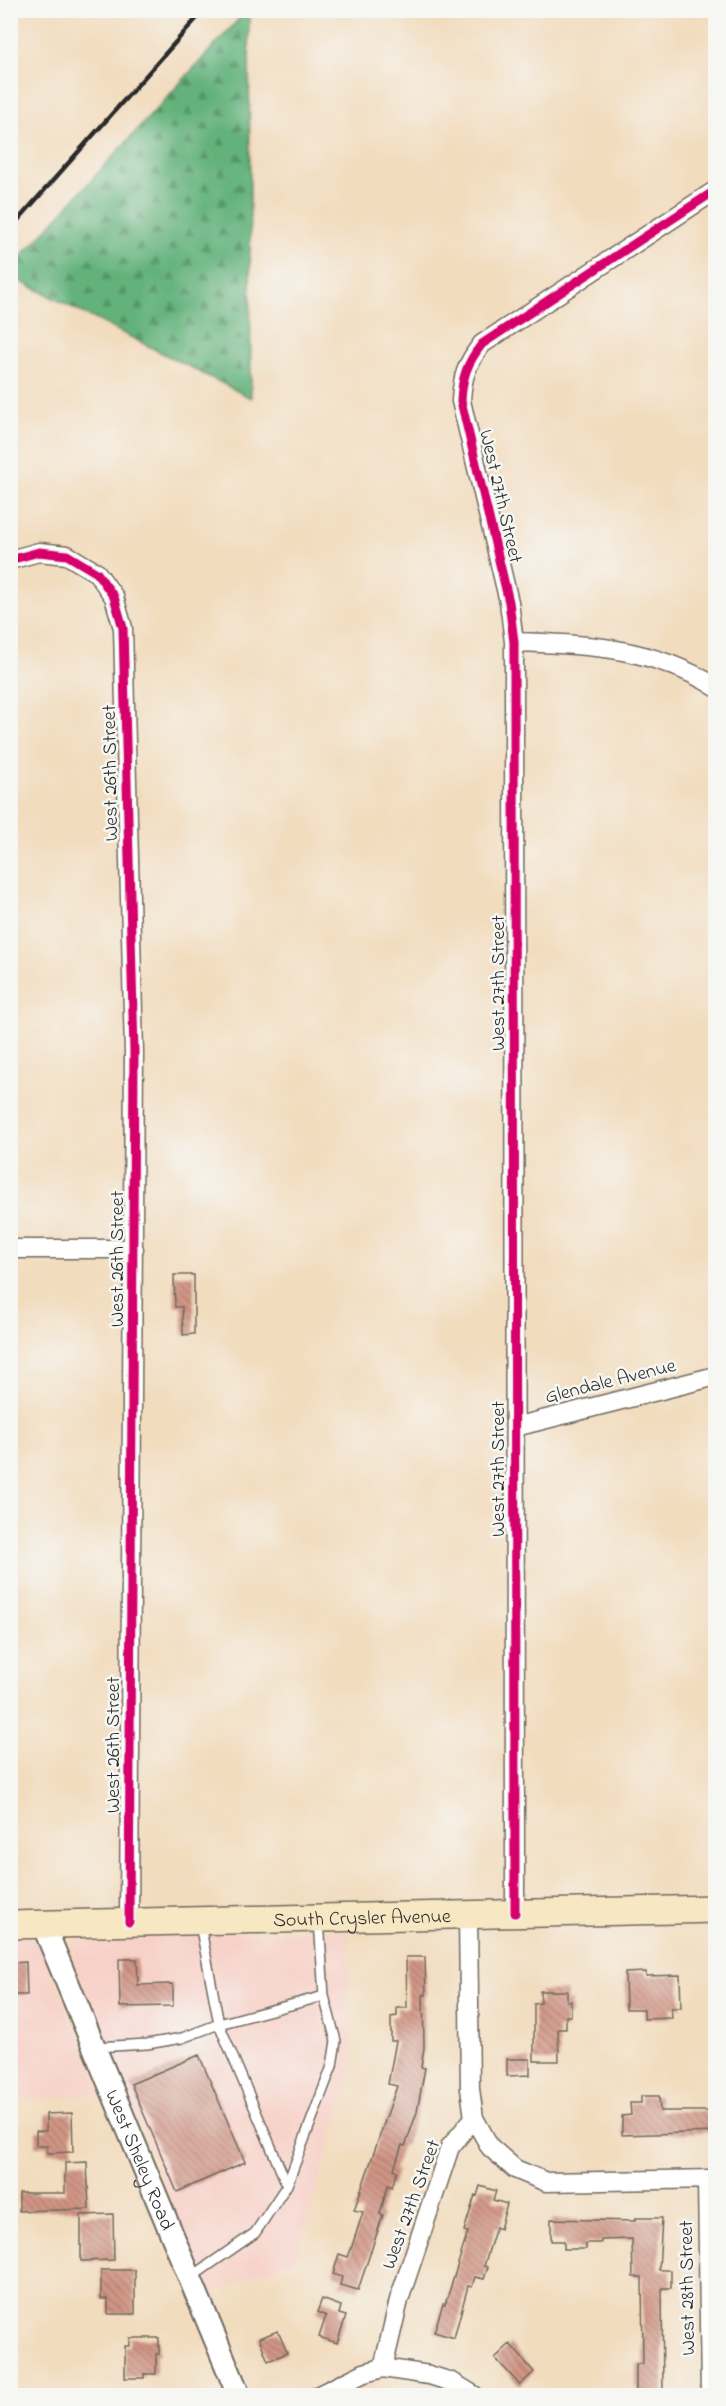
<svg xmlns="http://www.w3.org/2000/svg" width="726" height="2406" font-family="'Indie Flower',sans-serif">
  <defs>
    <pattern id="forest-firs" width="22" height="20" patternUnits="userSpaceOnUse" patternTransform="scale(1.5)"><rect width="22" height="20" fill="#64b27c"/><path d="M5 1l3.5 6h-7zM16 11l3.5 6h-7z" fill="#539166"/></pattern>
    <pattern id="building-back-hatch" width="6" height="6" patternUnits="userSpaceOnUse" patternTransform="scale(1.5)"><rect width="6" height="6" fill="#d19585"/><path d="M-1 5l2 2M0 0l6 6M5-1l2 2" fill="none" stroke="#aa7a6d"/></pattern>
  </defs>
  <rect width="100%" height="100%" fill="#f6f6f2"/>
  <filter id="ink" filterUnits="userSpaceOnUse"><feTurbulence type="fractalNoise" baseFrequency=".0167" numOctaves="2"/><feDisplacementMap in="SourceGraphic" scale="12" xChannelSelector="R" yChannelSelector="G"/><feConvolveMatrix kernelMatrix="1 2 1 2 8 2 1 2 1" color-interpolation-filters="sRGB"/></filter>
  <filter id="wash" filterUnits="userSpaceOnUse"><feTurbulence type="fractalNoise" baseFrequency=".008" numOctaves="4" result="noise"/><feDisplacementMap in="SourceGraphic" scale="24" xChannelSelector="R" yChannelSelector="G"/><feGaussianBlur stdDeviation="1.35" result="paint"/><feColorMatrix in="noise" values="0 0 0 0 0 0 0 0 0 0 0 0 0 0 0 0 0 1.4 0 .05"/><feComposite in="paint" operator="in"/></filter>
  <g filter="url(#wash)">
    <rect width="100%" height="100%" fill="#f2dcbe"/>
    <path fill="#f7d1c8" d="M348,1931L352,2068L297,2257L209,2295L75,1968L72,1946L80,1935Z
      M11,1938H26L36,1942L41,1947L104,2094L11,2100Z"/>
    <path fill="url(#forest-firs)" stroke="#486e54" stroke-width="1.5" d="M246,11H249L251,398L10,276L11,268Z"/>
    <g id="blocks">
      <path fill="url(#building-back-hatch)" d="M174,1275H194V1334L183,1335L182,1307H175Z
        M406,1957H425L426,1995H423L424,2048L421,2067L425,2068L417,2112L405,2146L402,2145L394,2169L397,2171L392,2187L388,2185L380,2214L383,2215L358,2290L340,2285L342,2277L333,2274L339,2254L348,2257L351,2249L363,2212L354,2210L397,2086L388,2084L396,2041H391V2017L397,2016V2008H407Z
        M119,1959H137L138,1985L173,1984V2006L120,2007Z
        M26,1962L27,1995H10V1963Z
        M646,1972V1976L680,1975L681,2008H671L672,2018L644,2019V2009H626L625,1973Z
        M540,1991H567V2001H571V2016H566V2029H558L559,2061H534V2004L541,2003Z
        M199,2055L245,2162L177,2192L131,2084Z
        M507,2059H530V2075L507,2076Z
        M641,2096H659L660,2111H716V2132L622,2135V2116L631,2115L630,2103H641Z
        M72,2113L73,2152L47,2153V2146H36V2131H46V2114Z
        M87,2162L89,2209L19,2211V2193H65V2163Z
        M480,2186L496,2191L493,2200L507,2204L500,2229L496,2227L484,2266L488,2267L484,2279L475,2277L472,2287L468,2286L454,2338L434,2332L443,2304L445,2305L468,2232L464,2231L475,2195L477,2196Z
        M113,2214L114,2260L81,2261V2215Z
        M635,2218H662L659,2270H671V2288H662L663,2396H643V2390L636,2391V2364H643L642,2277H633L632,2239L601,2240V2243H586V2249H564V2241H551V2219L635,2221Z
        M101,2270H135V2314H108V2299H101Z
        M322,2299L341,2306L339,2314L346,2316L337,2343L319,2337L326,2316L317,2312Z
        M278,2331L287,2353L268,2361L259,2338Z
        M130,2338H159V2354H156V2374H144V2378H125V2346H130Z
        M510,2344L534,2372L520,2385L495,2358Z"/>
    </g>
  </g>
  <g filter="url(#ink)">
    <use href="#blocks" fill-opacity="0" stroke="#71695e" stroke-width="1.5"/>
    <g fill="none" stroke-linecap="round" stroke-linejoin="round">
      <g stroke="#71695e" stroke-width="12">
        <path id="service" d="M200,1924L219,2024L287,2185
          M96,2047L147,2044L182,2038L219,2024L324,1996
          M190,2278L255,2233L287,2185L332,2066L336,2041L324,1996L319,1920"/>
      </g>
      <g stroke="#71695e" stroke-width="21">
        <path id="minor" d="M10,560L39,552L67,555L97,573L114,597L123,628L134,1052L129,1922
          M514,642C587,644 652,647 716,687
          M10,1249H134
          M515,1427L716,1376
          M515,1913L514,642L509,602L461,401C462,377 467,363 482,344L716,190
          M474,2118L490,2147L515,2169L546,2182L716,2179
          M707,2179L710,2396
          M383,2368L399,2300L450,2147L474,2118L470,2089L468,1914
          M317,2396L364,2373L383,2368L429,2375L452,2382L475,2396"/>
      </g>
      <g stroke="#71695e" stroke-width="26">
        <g id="tertiary">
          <path id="s1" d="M43,1924L239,2396"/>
        </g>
      </g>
      <g stroke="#71695e" stroke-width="30">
        <g id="secondary">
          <path id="s2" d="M10,1925L716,1909"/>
        </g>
      </g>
      <use href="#service" stroke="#fff" stroke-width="9"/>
      <use href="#minor" stroke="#fff" stroke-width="18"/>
      <use href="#tertiary" stroke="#fff" stroke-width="22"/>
      <use href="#secondary" stroke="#f7e8c3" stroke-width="27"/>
      <path stroke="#2b2b2b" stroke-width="4.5" d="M10,229L204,10"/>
      <g stroke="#f6f6f2" stroke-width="13">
        <path id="cycleway" d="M10,560L39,552L67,555L97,573L114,597L123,628L134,1052L129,1922
          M515,1913L514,642L509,602L461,401C462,377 467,363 482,344L716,190"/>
      </g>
      <use href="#cycleway" stroke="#d6006c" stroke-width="9"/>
    </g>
  </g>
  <g text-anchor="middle" stroke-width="5" stroke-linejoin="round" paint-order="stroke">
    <g font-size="20" fill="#2b2b2b" stroke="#f6f6f2">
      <text transform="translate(502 496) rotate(77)" y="7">West 27th Street</text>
      <text transform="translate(109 773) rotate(-91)" y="7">West 26th Street</text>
      <text transform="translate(497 983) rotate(-90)" y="7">West 27th Street</text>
      <text transform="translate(116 1259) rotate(-90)" y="7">West 26th Street</text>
      <text transform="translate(610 1380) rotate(-14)" y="7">Glendale Avenue</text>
      <text transform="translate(497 1469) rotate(-90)" y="7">West 27th Street</text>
      <text transform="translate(112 1745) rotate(-90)" y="7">West 26th Street</text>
      <text dy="7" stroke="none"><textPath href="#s2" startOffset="352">South Crysler Avenue</textPath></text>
      <text dy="7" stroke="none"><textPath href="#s1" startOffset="255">West Sheley Road</textPath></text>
      <text transform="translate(410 2204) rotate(-70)" y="7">West 27th Street</text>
      <text transform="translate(686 2288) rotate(-91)" y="7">West 28th Street</text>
    </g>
  </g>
  <rect width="726" height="2406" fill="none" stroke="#f6f6f2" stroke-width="36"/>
</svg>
